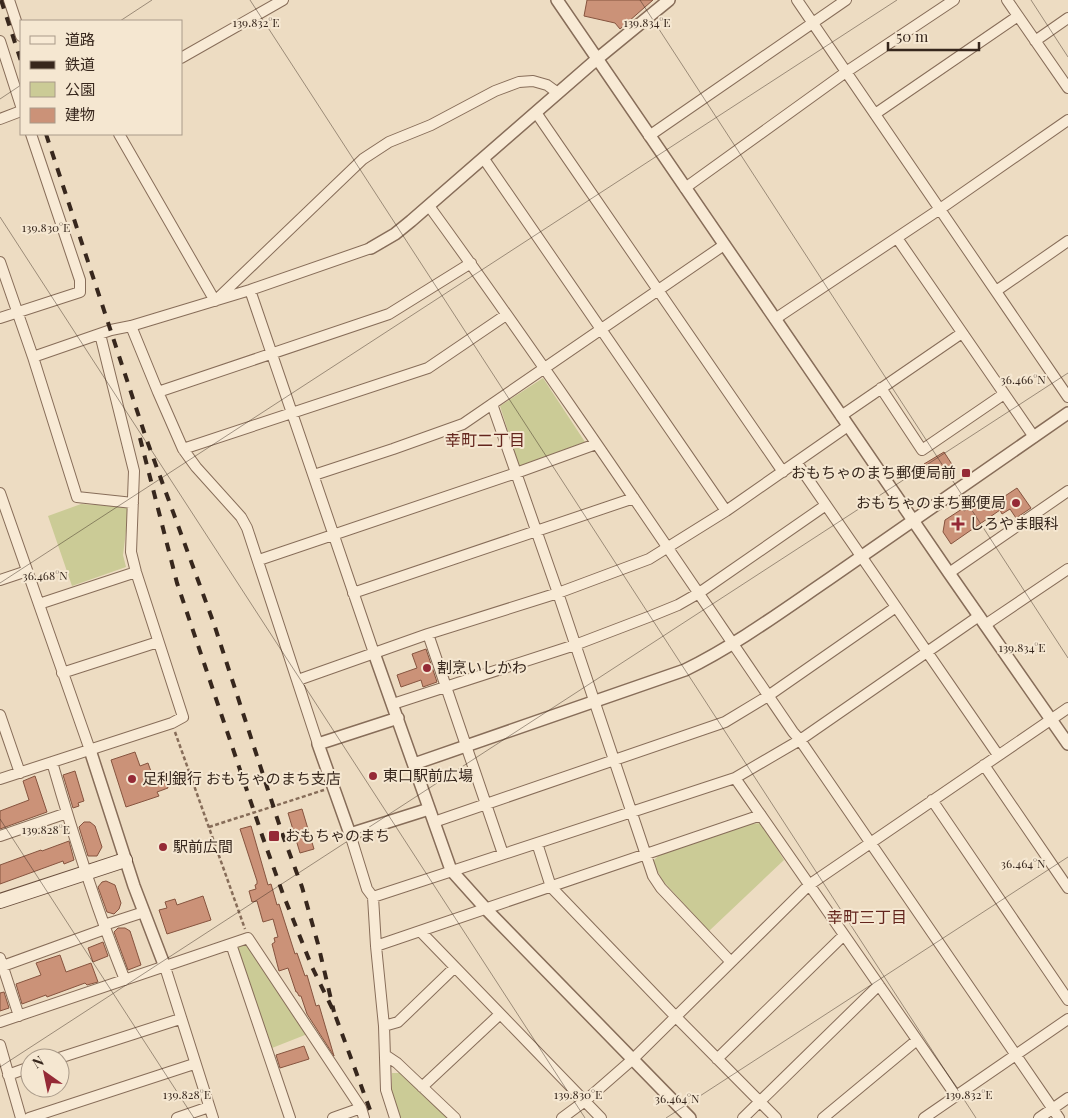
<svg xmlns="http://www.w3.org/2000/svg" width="1068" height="1118" font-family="'Playfair Display','Noto Sans JP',serif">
  <rect width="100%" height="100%" fill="#eddcc2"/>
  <path fill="#cbcb96" d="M543,378L585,442L519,466L500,406Z
    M81,504L129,507L123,555L126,567L72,586L48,516Z
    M761,823L784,860L709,931L662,880L653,861L659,855L751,824Z
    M248,938L310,1033L267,1050L231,944Z
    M392,1073H402L448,1118H400L392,1091Z"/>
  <path fill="#cb9278" stroke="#86543f" d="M587,0H653L620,29L615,23L584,16Z
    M944,452L953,466L940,474L938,471L931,475L924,464Z
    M1017,488L1031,508L1016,518L1010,509L1002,514L1000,510L951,544L943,532L945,520L962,509L964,511L990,494L996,502Z
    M426,649L437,682L423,687L421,680L401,687L397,675L417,668L412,654Z
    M135,752L140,766L148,763L153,777L163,773L168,788L157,792L159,796L126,807L111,760Z
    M75,771L84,801L78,803L79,806L73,808L63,775Z
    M35,776L47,812L0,829V811L29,800L23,781Z
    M302,809L314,849L300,853L288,813Z
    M84,822H90L95,826L102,847L97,856H88L79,827Z
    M251,826L268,885L271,884L277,905L279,904L295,954L297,953L305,976L307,975L316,1006L319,1005L334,1056L307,1014L301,996H299L297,992H296L288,968L279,971L272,944L275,942L274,938L278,937L273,919L263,922L257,901L252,902L249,891L256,889L255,885L257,884V881L240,829Z
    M69,841L74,860L64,864L63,861L0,884V865L41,850L42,851Z
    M106,881L115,885L121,903L119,909L114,914L107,912L98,887L102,882Z
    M203,896L211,920L167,934L159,910L167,908L165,902L175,899L177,905Z
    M118,928H125L130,931L141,965L128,970L114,932Z
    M103,942L108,956L93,962L88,948Z
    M60,955L66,972L91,963L98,982L87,985L85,983L47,997L46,995L22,1004L16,984L41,975L36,963Z
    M4,992L9,1008L0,1011V993Z
    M304,1046L309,1059L280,1068L276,1055Z"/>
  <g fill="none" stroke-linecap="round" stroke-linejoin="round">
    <g stroke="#876d59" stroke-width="12">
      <path id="minor" d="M9,0L21,36
        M797,0L1068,397
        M1007,0L1068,88
        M0,41L21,106
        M1035,41L1068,18
        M181,58L283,0
        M537,114L783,472
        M875,114L1018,16
        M0,119L21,111
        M119,134L215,301L363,159L389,142L431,125L495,91L519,82L533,81L547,85L558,93
        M649,136L846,0
        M484,159L726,511
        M685,188L846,72L954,0
        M429,206C554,378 673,556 793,732L800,740L1059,1118
        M897,238L1034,437
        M0,262L33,357L111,330L131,326L250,290L371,248
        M250,290L374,653
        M996,291L1068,241
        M0,318L80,292V280L31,134
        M775,319L940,209L1068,120
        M131,326L158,392L183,449L196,467L241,517L247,528L318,744
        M33,357L77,497L133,503
        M881,388L922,450L1004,394
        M158,392L389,314L471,263
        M492,404L558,593L653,876L661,888L731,962
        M841,416L962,333
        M183,449L428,368L506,315
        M797,463L998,755
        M314,475L393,449L463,424L724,245
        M0,493L90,750
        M259,560L516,473L596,444
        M949,573L1068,491
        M0,580L27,571
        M353,593L634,498
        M39,604L136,572
        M985,625L1068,569
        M428,634L503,854
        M62,673L158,642
        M298,680L428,634L558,593L649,559L726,511L848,426
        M393,704L575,645L651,616L678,605L699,593L826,505
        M0,715L20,773
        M52,762C73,835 97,910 125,980
        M984,765L1068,888
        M735,778L956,1096
        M0,779L172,723L183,717L136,572L131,552L134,471L100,334
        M932,800L1068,1000
        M434,822L725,722L768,696L896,607
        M350,834L367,889L373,897L735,778L800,740L979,616
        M0,836L67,813
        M537,843L551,887L675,1016L776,1118
        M373,897L376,946L384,1026L386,1090L395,1118
        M104,925L144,912
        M420,931L601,1118
        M231,944L290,1118
        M376,946L761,815
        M0,958L19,1016
        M0,967L105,929
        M165,967L213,1118
        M0,1022L248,938L361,1108L364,1118
        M384,1026L398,1022L454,968
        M0,1045L21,1118
        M385,1055L397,1063L455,1118
        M59,1058L180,1019
        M717,1059L844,935
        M8,1075L30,1067
        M422,1087L499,1015
        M29,1118L194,1064
        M177,1118L209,1107
        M333,1118L361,1108
        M562,1118L585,1101L633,1059L809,885L1068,708
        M743,1118L879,985
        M823,1118L917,1040
        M924,1118L1068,1019
        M1039,1118L1068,1098"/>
    </g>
    <g stroke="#876d59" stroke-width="14">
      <path id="tertiary" d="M557,0L949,573L1068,744
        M371,248L395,234L411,221L597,59L669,0
        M374,653L451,870L486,909L690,1118
        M398,718L318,744L350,834L429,809
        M90,750L134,886L165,967
        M414,764L685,670C736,645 782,611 829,579C909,524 988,468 1068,413"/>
    </g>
    <g stroke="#694e3d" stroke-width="16">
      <path id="secondary" d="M0,901L125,860"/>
    </g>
    <path stroke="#876d59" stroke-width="2.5" stroke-dasharray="4 2.5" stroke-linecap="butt" d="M175,732L245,929
      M209,827L324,790"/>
    <use href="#minor" stroke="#f8ead5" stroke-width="10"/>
    <use href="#tertiary" stroke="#f8ead5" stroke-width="11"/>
    <use href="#secondary" stroke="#f8ead5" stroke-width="14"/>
    <path stroke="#37271d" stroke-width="4" stroke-dasharray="9 9" stroke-linecap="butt" d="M1,0L21,61
      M46,134L146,438L214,624L282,833L302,887L318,944L334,1012
      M140,438L177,583L263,838L283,894L312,967L334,1012L373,1118"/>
  </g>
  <path fill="none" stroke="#37271d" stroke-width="1" stroke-opacity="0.45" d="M250,0L976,1118M640,0L1068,658M1031,0L1068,57M120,21L152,0M0,99L21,85M0,217L585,1118M0,583L897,0M0,819L194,1118M0,1067L1068,373M666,1118L1068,857"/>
  <g fill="#952a36" stroke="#f5e7d1" stroke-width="2">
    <rect x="961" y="468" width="10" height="10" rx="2.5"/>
    <circle cx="1016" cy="503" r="5"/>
    <path d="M955.5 516.5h5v5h5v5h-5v5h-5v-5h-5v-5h5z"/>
    <circle cx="427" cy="668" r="5"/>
    <circle cx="373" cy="776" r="5"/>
    <circle cx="132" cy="779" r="5"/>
    <rect x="268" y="830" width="12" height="12" rx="2.5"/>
    <circle cx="163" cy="847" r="5"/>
  </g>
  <g text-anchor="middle" stroke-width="4" stroke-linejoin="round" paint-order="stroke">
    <g font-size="15" fill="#37271d" stroke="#f5e7d1" text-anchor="start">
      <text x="956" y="478" text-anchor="end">おもちゃのまち郵便局前</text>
      <text x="1006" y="508" text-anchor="end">おもちゃのまち郵便局</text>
      <text x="969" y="529">しろやま眼科</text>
      <text x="437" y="673">割烹いしかわ</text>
      <text x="383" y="781">東口駅前広場</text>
      <text x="142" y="784">足利銀行 おもちゃのまち支店</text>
      <text x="285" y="841">おもちゃのまち</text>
      <text x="173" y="852">駅前広間</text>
    </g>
    <g font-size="16" fill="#63251d" stroke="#f5e7d1">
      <text x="485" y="446">幸町二丁目</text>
      <text x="867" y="923">幸町三丁目</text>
    </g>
  </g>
  <g font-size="12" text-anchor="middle" fill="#37271d" stroke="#f5e7d1" stroke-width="4" stroke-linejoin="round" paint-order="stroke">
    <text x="647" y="27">139.834°E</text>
    <text x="256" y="27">139.832°E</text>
    <text x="46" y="232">139.830°E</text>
    <text x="1023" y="384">36.466°N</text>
    <text x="45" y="580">36.468°N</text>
    <text x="1022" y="652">139.834°E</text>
    <text x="46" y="834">139.828°E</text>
    <text x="1023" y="868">36.464°N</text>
    <text x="187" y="1099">139.828°E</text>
    <text x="578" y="1099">139.830°E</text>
    <text x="969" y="1099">139.832°E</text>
    <text x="677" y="1103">36.464°N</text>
  </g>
  <rect x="20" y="20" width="162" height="115" fill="#f5e7d1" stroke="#a99a89"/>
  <rect x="30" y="36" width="25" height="8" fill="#f8ead5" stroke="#a99a89"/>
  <text x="65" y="45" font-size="15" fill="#37271d">道路</text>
  <rect x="30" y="61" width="25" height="8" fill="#37271d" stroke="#a99a89"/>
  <text x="65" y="70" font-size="15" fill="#37271d">鉄道</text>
  <rect x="30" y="82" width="25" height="15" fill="#cbcb96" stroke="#a99a89"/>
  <text x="65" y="95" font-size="15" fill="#37271d">公園</text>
  <rect x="30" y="108" width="25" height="15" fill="#cb9278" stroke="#a99a89"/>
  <text x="65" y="120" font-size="15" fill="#37271d">建物</text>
  <g transform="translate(45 1073) rotate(327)"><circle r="24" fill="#f5e7d1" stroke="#a99a89"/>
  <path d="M0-4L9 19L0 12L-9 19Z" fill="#952a36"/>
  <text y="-8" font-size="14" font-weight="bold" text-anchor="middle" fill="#37271d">N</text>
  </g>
  <path d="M888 42v8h91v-8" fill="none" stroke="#37271d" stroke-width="2.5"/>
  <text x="896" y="42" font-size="15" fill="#37271d" stroke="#f5e7d1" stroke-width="4" paint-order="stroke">50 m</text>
</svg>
